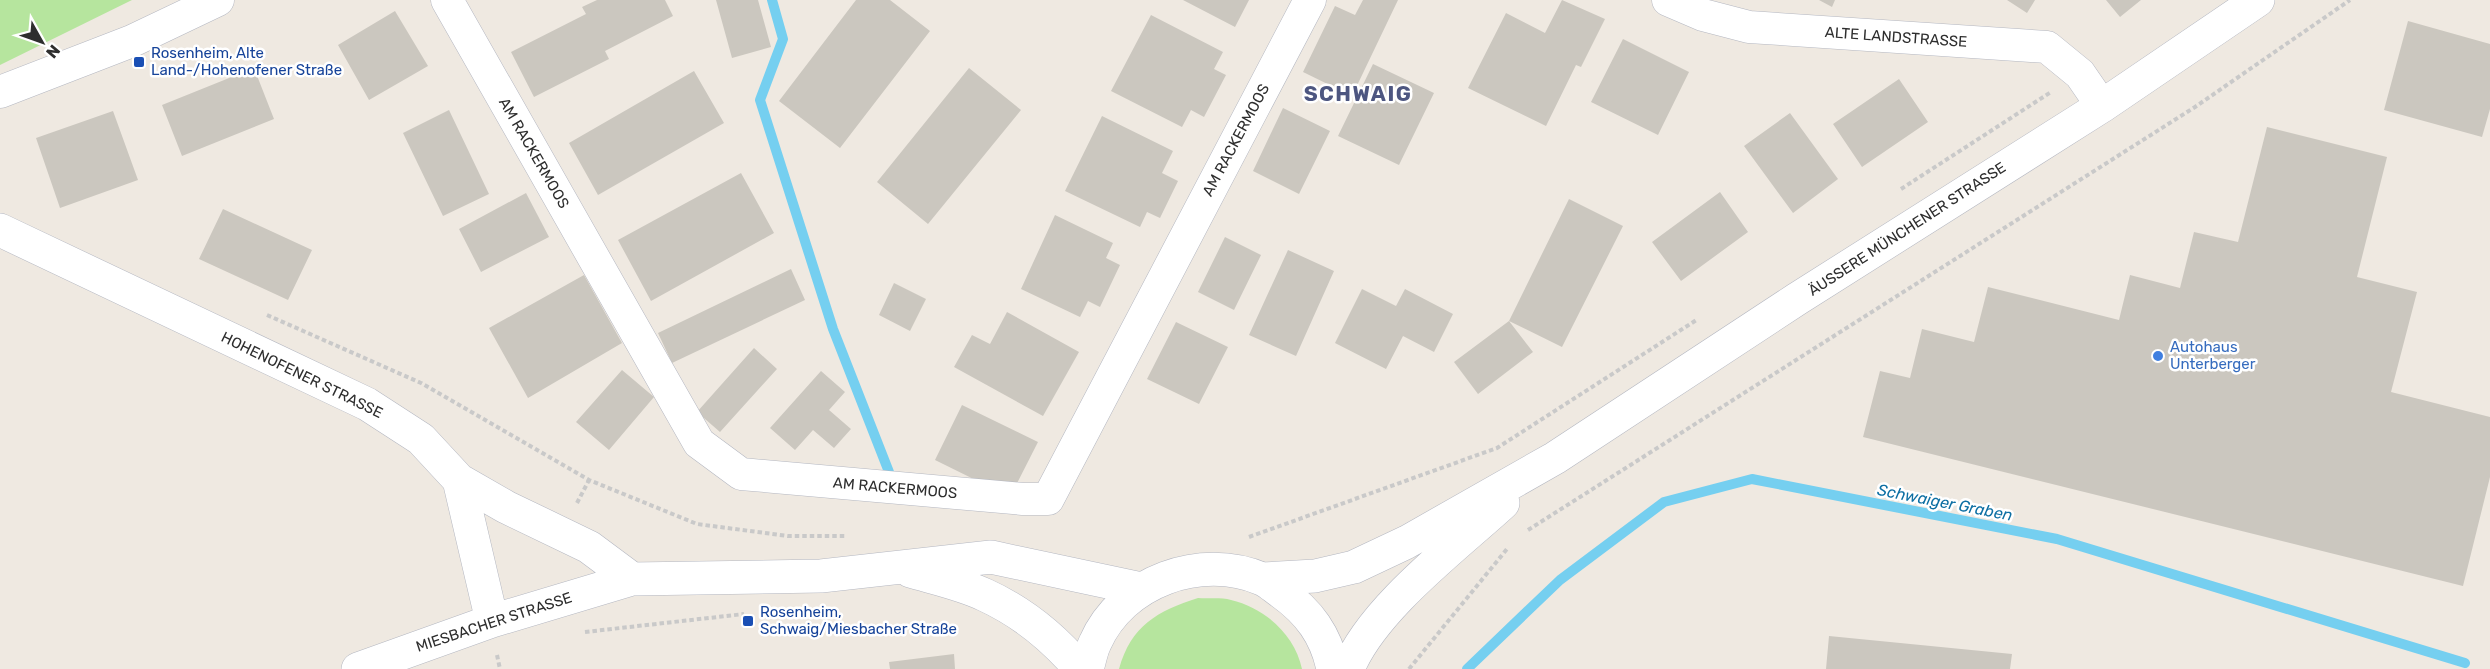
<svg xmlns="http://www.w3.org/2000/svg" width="2490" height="669" font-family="Rubik,sans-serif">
  <rect width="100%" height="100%" fill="#efe9e1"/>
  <path fill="#b6e59e" d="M0,0H132L0,65Z
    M1198,598C1208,599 1221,597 1231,600C1265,608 1295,635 1302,669H1119C1131,626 1157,611 1198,598Z"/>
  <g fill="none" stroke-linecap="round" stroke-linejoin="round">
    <path stroke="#75cff0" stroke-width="10" d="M772,0L783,39L760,100L833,329L889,472
      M1467,669L1560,580L1664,502L1752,479L2057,539L2465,663"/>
  </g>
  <path fill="#cbc7bf" d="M597,0H665L673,16L605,51L609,59L534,97L511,52L586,14L582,7Z
    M716,0H758L771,47L732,58Z
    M856,0H890L930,31L840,148L779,101Z
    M1183,0H1249L1235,27Z
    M1363,0H1398L1352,96L1303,72L1335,6L1355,15Z
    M1562,0L1605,19L1581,67L1576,65L1546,126L1468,88L1506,13L1545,33Z
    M1819,0H1835L1832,7Z
    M2007,0H2035L2027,13Z
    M2106,0H2141L2120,17Z
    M395,11L428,66L369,100L338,45Z
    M1151,15L1223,52L1214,69L1226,75L1204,117L1191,110L1182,127L1111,91Z
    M2408,21L2490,44V109L2482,137L2384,110Z
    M1623,39L1689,72L1658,135L1591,102Z
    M1373,64L1434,93L1399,165L1338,136Z
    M254,68L274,119L182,156L162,105Z
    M969,68L1021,110L928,224L877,182Z
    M694,71L724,123L598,195L569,143Z
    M1899,79L1928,122L1862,167L1833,124Z
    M1283,108L1330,131L1299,194L1253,171Z
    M449,110L489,194L443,216L403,133Z
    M113,111L138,180L60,208L36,138Z
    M1790,113L1838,179L1793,213L1744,146Z
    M1102,116L1173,151L1162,173L1178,181L1160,218L1147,212L1140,227L1065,191Z
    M2267,127L2387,157L2357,277L2417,292L2391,392L2490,417V477L2463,586L1863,437L1880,371L1910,378L1922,329L1974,342L1988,287L2119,320L2130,275L2180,288L2194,232L2238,242Z
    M741,173L774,233L651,301L618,240Z
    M1720,192L1748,232L1681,281L1652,242Z
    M526,193L549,237L481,272L459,229Z
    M1569,199L1623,226L1562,347L1509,321L1533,352L1478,394L1454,362L1509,321Z
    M223,209L312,250L288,300L199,259Z
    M1055,215L1113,243L1106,258L1120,265L1100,307L1088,301L1080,317L1021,289Z
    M1225,237L1261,255L1234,310L1198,292Z
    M1288,250L1334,271L1296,356L1249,335Z
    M791,269L805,300L672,363L658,333Z
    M584,275L622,343L528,398L489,328Z
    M894,283L926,299L910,331L879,315Z
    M1362,289L1396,306L1405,289L1453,314L1434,352L1403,336L1386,369L1335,343Z
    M1007,312L1079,352L1043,416L954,367L972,335L990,344Z
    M1176,322L1228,347L1199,404L1147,379Z
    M754,348L777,369L720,432L697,412Z
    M622,370L654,397L609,450L576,422Z
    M821,371L845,392L829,410L851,429L834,448L813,430L795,450L770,428Z
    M962,405L1038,442L1010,497L935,460Z
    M1829,636L2012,654L2010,669H1826Z
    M954,654L955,669H890L889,662Z"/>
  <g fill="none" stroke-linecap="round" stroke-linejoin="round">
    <g stroke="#b4b7c1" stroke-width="33">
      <path id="street" d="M447,0L699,443L741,474L1023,499H1048L1310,0
        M1668,0L1703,15L1749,27L2047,47L2080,74L2102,106
        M0,92L132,41L218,0"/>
    </g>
    <g stroke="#b4b7c1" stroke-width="34">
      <path id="secondary" d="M0,230L367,404L421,439L459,480L492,621
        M459,480L506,507L589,547L632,579
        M910,571C934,578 962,584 985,595C1022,612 1054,638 1080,669
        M1263,579L1315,576L1354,567L1407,542L1555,458L1797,299L2102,106L2258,0
        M358,669L492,621L632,579L821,576L991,557L1141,589
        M1087,669C1090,660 1091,651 1095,643C1122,581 1201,553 1262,579C1269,582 1275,588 1281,592C1309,612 1326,635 1333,669
        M1348,669C1372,609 1455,547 1503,503"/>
    </g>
    <path stroke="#c9c9c9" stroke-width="4" stroke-dasharray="4.5 3" stroke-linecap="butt" d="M1901,189L2051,92
      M267,315L421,383L589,480L697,524L788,536H846
      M577,503L589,480
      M1528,530L2195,107L2350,0
      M1249,537L1497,448L1698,319
      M585,632L744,614
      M497,655L500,669
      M1409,669L1507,549"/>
    <use href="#street" stroke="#fff" stroke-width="32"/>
    <use href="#secondary" stroke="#fff" stroke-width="33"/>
  </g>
  <g fill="#1a4fb4" stroke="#fff" stroke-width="2">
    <rect x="133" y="56" width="12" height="12" rx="3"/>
    <rect x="742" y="615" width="12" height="12" rx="3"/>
  </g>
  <circle fill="#3f7fe0" stroke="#fff" stroke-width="2" cx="2158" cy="356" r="6"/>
  <g text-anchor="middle" stroke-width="5" stroke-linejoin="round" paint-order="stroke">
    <g font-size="15" fill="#2e2e2e" stroke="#fff">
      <text transform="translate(1896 37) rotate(4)" y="5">ALTE LANDSTRASSE</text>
      <text transform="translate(1236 140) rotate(-62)" y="5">AM RACKERMOOS</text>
      <text transform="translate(534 153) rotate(60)" y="5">AM RACKERMOOS</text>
      <text transform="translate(1907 229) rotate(-33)" y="5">ÄUSSERE MÜNCHENER STRASSE</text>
      <text transform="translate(302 375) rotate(26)" y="5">HOHENOFENER STRASSE</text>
      <text transform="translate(895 488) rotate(5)" y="5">AM RACKERMOOS</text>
      <text transform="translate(494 622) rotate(-18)" y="5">MIESBACHER STRASSE</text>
    </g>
    <g font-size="15" fill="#164399" stroke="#fff" text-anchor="start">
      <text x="151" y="58">Rosenheim, Alte<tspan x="151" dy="17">Land-/Hohenofener Straße</tspan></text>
      <text x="760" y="617">Rosenheim,<tspan x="760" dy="17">Schwaig/Miesbacher Straße</tspan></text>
    </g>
    <g font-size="15" fill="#366cbe" stroke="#fff" text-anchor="start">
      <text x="2170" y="352">Autohaus<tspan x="2170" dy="17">Unterberger</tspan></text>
    </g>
    <g font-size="16" font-style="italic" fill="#0d6fa3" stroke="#fff">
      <text transform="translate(1945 502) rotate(11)" y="6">Schwaiger Graben</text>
    </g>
    <g font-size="21" font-weight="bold" letter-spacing="1.5" fill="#4d5680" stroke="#fff">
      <text x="1358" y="101">SCHWAIG</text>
    </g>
  </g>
  <g transform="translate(42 42) rotate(130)" stroke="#ffffff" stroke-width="4.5" paint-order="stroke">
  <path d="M0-4.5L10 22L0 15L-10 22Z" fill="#2e2e2e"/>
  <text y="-9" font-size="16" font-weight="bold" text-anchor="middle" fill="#2e2e2e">N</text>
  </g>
</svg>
